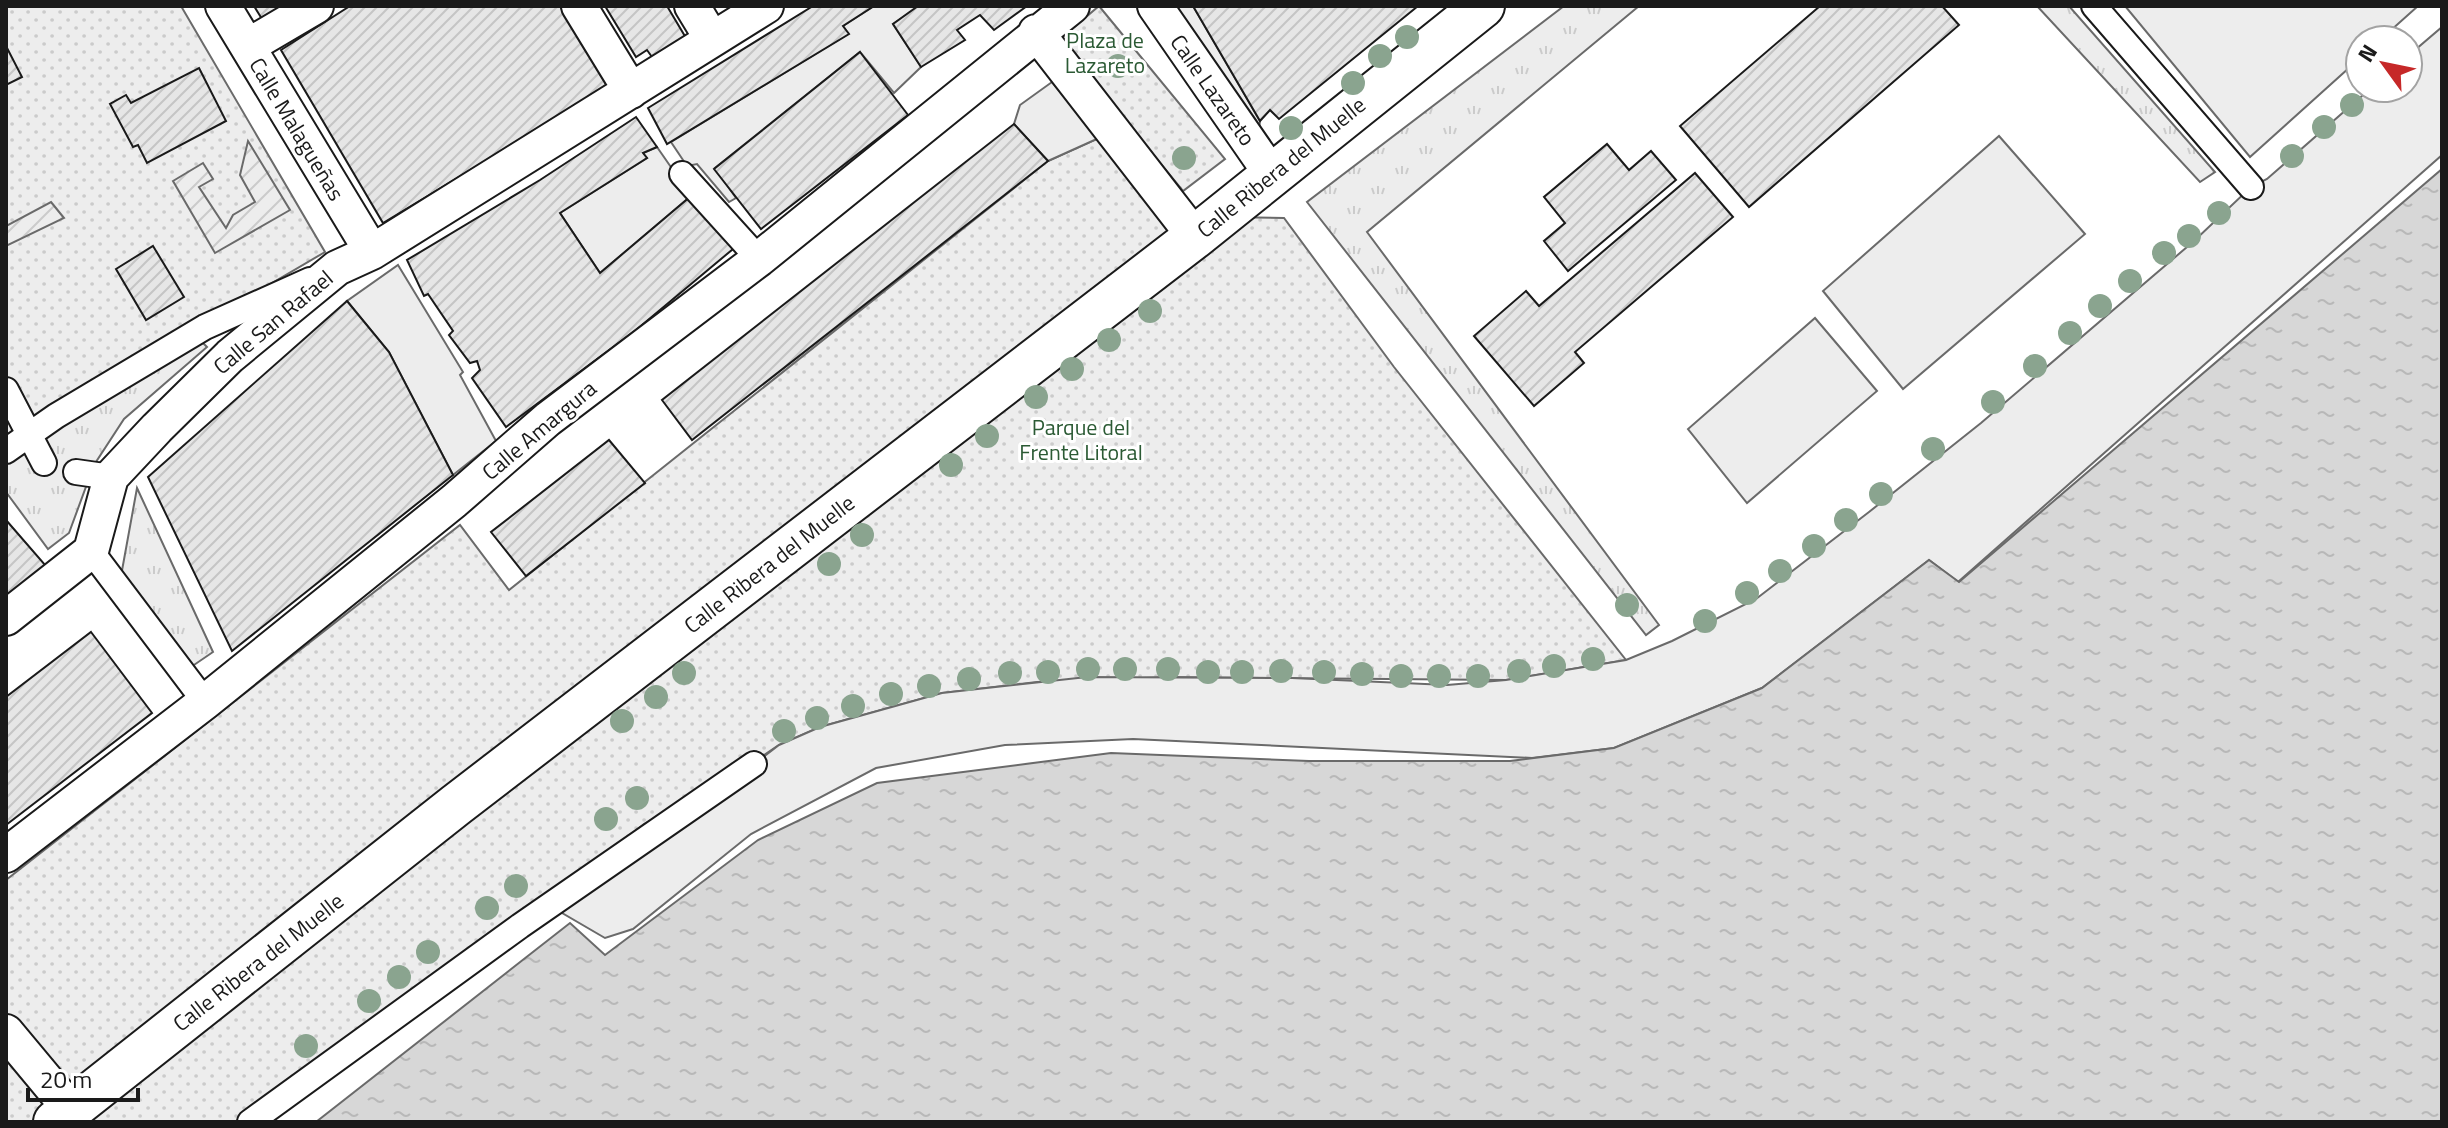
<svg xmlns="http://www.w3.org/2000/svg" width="2448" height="1128" font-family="'Titillium Web',sans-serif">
  <defs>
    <pattern id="grass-tufts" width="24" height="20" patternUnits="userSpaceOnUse" patternTransform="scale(2)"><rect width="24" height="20" fill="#ededed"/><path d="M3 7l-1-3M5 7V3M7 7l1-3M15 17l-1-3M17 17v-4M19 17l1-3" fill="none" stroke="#cbcbcb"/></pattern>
    <pattern id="park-dots" width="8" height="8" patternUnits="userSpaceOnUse" patternTransform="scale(2)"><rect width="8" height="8" fill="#ededed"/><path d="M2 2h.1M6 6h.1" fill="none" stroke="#cbcbcb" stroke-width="1.8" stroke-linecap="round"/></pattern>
    <pattern id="garden-furrows" width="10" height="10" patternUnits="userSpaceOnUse" patternTransform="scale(2)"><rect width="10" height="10" fill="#ededed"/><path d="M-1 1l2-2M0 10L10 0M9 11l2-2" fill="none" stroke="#cbcbcb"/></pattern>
    <pattern id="water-ripples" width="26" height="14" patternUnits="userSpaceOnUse" patternTransform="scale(2)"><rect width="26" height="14" fill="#d7d7d7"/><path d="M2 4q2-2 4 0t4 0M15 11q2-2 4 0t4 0" fill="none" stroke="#b8b8b8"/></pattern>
    <pattern id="building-hatch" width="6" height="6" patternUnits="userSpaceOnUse" patternTransform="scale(2)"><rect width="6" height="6" fill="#e6e6e6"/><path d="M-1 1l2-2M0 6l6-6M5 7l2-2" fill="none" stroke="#c5c5c5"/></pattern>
  </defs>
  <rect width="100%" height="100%" fill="#fff"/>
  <path fill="url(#grass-tufts)" stroke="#6a6a6a" stroke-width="2" d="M1564,6H1639L1367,232L1659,625L1646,635L1307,202Z
    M2037,6H2069L2215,172L2200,182Z
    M196,336L207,347L124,419L94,465L69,533L48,549L6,492V458Z
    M137,488L213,652L191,667L121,576Z"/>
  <path fill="url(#park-dots)" stroke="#6a6a6a" stroke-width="2" d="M6,6H181L325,252L6,439Z
    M1099,6L1225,159L1183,191L1059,40Z
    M1099,138L1163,216L1284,218L1394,367L1626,660L1506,680L1168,677L1037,682L942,693L820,727L779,745L549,899L239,1122H6V880L460,525L509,590L1048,161Z"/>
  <path fill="url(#garden-furrows)" stroke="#6a6a6a" stroke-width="2" d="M248,141L290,210L215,253L173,181L203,163L213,179L199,187L226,228L233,215L255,202L240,175Z
    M51,202L64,218L6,246V226Z"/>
  <path fill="#ededed" stroke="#6a6a6a" stroke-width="2" d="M874,6L918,7L893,24L921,67L894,93L860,52L715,168L736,198L729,202L697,164L687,166L671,142L848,34L843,26Z
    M1166,6H1193L1260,121L1257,145Z
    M2125,6H2418L2380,40H2360V58L2250,157Z
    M2442,27V155L1958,582L1929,560L1762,688L1614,748L1532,758L1133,739L1005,745L876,768L751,834L633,929L605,938L557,910L549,899L644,824L754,764L779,745L820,727L942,693L1087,677L1292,678L1447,685L1506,680L1626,660L1672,641L1756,599L1869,512L1981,423L2194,241L2251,187L2267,179L2371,88H2408V56Z
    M1052,82L1099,138L1048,161L1014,124L1020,105Z
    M1999,136L2085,234L1903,389L1823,291Z
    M657,147L691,196L600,273L560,213L647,158L643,153Z
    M398,265L463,372L460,375L496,441L453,475L389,352L347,301Z
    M1815,318L1877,391L1747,503L1688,429Z"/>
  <path fill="url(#water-ripples)" stroke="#6a6a6a" stroke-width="2" d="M2442,169V1122H316L570,923L605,955L758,840L877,783L1111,753L1309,761H1510L1614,748L1762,688L1929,560L1959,582Z"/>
  <path fill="url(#building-hatch)" stroke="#1a1a1a" stroke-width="2" d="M254,6H285L262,19Z
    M350,6H560L608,87L383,223L281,50Z
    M605,6H667L689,43L657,64L647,50L636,57Z
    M813,6H874L843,26L849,34L667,144L648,108Z
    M1027,6L994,30L980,15L957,30L965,40L921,67L893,24L918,6Z
    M1193,6H1418L1279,119L1270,110L1260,121Z
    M1820,6H1942L1959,25L1749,207L1680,126Z
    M6,46L22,77L6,85Z
    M860,52L908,115L761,229L714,169Z
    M199,68L226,121L147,163L138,145L133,147L110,104L126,95L131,103Z
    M636,117L657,147L643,153L647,158L560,213L600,273L691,196L733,249L636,330L506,427L472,378L480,370L477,361L470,363L449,335L453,331L428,294L424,296L407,260L540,180Z
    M1014,124L1048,161L692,440L662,400Z
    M1607,144L1629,170L1651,151L1676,180L1568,271L1544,241L1565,223L1544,197Z
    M1695,173L1733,217L1575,352L1584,363L1534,406L1474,336L1526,291L1539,306Z
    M153,246L184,297L146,320L116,269Z
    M347,301L389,352L453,475L232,651L148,477Z
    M609,440L645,483L526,576L491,532Z
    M6,520L46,566L6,596Z
    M91,632L152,713L6,825V697Z"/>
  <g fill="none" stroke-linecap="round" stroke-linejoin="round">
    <g stroke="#1a1a1a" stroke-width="28">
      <path id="pedestrian" d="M2094,6L2251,187
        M682,174L759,259
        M6,390L44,463
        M6,451L56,416L205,327L310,280
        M76,472L111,477
        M91,551L205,702
        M250,1122L520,926L754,764"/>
    </g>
    <g stroke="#1a1a1a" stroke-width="38">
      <path id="minor" d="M223,6L372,252
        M579,6L631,91
        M692,6L712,39
        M1155,6L1272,175
        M1036,32L1195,237
        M248,46L316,6
        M6,618L91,551L111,477L157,428L230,356L337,268L372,252L766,6
        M6,855L205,702L454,501L548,419L759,259L1072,6
        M6,1032L71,1110"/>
    </g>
    <g stroke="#1a1a1a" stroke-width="46">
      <path id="tertiary" d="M55,1122L456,805L1195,237L1483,6"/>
    </g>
    <use href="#pedestrian" stroke="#fff" stroke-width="24"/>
    <use href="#minor" stroke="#fff" stroke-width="34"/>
    <use href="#tertiary" stroke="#fff" stroke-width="42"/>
  </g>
  <g fill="#8aa48f">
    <circle cx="1407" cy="37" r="12"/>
    <circle cx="1380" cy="56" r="12"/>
    <circle cx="1118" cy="66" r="12"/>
    <circle cx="1353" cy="83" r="12"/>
    <circle cx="2352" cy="105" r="12"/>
    <circle cx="2324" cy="127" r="12"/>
    <circle cx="1291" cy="128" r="12"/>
    <circle cx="2292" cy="156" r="12"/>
    <circle cx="1184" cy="158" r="12"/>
    <circle cx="2219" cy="213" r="12"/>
    <circle cx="2189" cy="236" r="12"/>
    <circle cx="2164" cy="253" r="12"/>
    <circle cx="2130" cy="281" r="12"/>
    <circle cx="2100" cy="306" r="12"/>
    <circle cx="1150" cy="311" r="12"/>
    <circle cx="2070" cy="333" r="12"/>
    <circle cx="1109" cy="340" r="12"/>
    <circle cx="2035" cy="366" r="12"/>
    <circle cx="1072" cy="369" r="12"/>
    <circle cx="1036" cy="397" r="12"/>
    <circle cx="1993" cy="402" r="12"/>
    <circle cx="987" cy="436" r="12"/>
    <circle cx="1933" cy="449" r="12"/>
    <circle cx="951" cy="465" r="12"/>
    <circle cx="1881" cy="494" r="12"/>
    <circle cx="1846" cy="520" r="12"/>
    <circle cx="862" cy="535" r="12"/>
    <circle cx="1814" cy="546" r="12"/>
    <circle cx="829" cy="564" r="12"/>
    <circle cx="1780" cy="571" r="12"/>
    <circle cx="1747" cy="593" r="12"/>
    <circle cx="1627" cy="605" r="12"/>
    <circle cx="1705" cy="621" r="12"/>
    <circle cx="1593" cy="659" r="12"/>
    <circle cx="1554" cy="666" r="12"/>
    <circle cx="1088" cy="669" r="12"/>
    <circle cx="1125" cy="669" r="12"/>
    <circle cx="1168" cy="669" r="12"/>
    <circle cx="1281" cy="671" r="12"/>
    <circle cx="1519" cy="671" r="12"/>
    <circle cx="1048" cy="672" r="12"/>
    <circle cx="1208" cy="672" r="12"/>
    <circle cx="1242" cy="672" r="12"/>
    <circle cx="1324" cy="672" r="12"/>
    <circle cx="684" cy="673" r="12"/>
    <circle cx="1010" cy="673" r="12"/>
    <circle cx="1362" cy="674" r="12"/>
    <circle cx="1401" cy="676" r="12"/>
    <circle cx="1439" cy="676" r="12"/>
    <circle cx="1478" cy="676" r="12"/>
    <circle cx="969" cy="679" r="12"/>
    <circle cx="929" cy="686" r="12"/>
    <circle cx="891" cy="694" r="12"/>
    <circle cx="656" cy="697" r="12"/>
    <circle cx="853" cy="706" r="12"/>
    <circle cx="817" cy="718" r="12"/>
    <circle cx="622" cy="721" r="12"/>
    <circle cx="784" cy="731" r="12"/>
    <circle cx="637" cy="798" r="12"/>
    <circle cx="606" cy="819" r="12"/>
    <circle cx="516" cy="886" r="12"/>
    <circle cx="487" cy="908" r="12"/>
    <circle cx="428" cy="952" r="12"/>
    <circle cx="399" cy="977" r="12"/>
    <circle cx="369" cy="1001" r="12"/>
    <circle cx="306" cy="1046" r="12"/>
  </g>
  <g text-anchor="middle" stroke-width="6" stroke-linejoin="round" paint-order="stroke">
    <g font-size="22" fill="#2b5a34" stroke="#fff">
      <text x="1105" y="48">Plaza de<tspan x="1105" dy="25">Lazareto</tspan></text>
      <text x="1081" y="435">Parque del<tspan x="1081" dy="25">Frente Litoral</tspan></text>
    </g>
    <g font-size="22" fill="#1a1a1a" stroke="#fff">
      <text transform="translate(1213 90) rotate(55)" y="8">Calle Lazareto</text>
      <text transform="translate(297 129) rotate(59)" y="8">Calle Malagueñas</text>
      <text transform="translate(1281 167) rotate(-39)" y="8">Calle Ribera del Muelle</text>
      <text transform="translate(273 322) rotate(-40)" y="8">Calle San Rafael</text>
      <text transform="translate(539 430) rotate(-40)" y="8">Calle Amargura</text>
      <text transform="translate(769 564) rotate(-38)" y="8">Calle Ribera del Muelle</text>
      <text transform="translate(258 962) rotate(-38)" y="8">Calle Ribera del Muelle</text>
    </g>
  </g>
  <rect width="2448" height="1128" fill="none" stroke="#1a1a1a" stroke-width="16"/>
  <g transform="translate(2384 64) rotate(303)"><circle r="38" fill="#ffffff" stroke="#a3a3a3" stroke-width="2"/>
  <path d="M0-6L14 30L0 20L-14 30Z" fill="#c62828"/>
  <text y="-12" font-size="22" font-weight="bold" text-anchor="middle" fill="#1a1a1a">N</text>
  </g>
  <path d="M28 1088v12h110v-12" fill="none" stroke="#1a1a1a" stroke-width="4"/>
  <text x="40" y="1088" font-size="24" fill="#1a1a1a" stroke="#ffffff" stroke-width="6" paint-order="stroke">20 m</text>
</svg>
